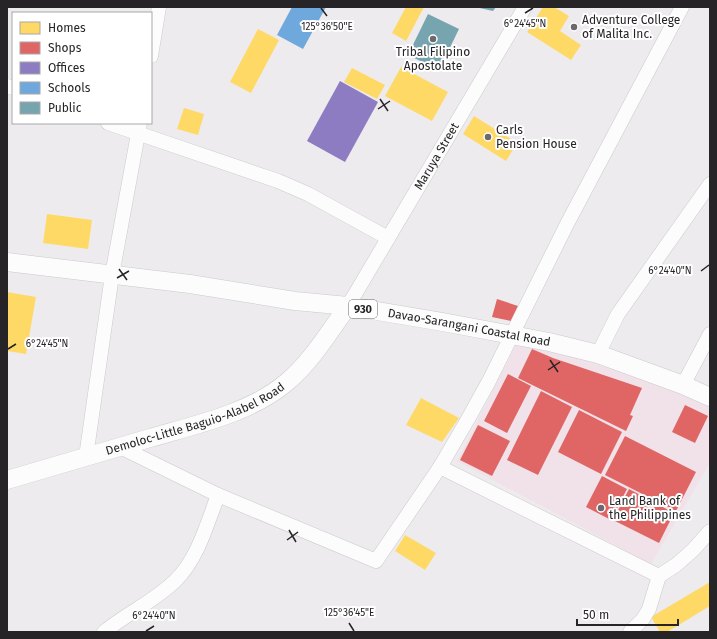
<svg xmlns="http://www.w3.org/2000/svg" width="717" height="639" font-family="'Fira Sans',sans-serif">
  <rect width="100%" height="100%" fill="#edebee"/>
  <path fill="#f0e2e8" d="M517,343L594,363L685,395L710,408V463L651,564L457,461Z"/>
  <path fill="#ffd966" d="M406,7H424L406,41L392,33Z
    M543,7H554L569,16L560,31L581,45L571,60L527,32Z
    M258,29L279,40L251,93L230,82Z
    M401,67L448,92L432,121L385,96Z
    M352,68L385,85L377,99L344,82Z
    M184,108L204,114L198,135L177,129Z
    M474,116L517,143L506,161L463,134Z
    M47,214L92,220L88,249L43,243Z
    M7,292L36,297L26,354L7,351Z
    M421,398L459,418L442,442L406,425Z
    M405,535L436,553L425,570L395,551Z
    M710,582V606L667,632H660L651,617Z"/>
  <path fill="#e06666" d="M497,299L518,306L511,321L492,317Z
    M532,349L553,358L642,388L630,415L633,416L626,431L518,378Z
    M508,374L531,386L507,433L484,421Z
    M541,391L572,407L538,475L507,460Z
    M685,405L708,416L695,443L672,432Z
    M579,410L622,432L601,474L558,452Z
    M478,425L510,441L492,476L460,460Z
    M625,436L696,472L676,511L605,475Z
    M602,476L627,489L611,520L586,507Z
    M629,489L674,513L659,543L613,520Z"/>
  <path fill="#8e7cc3" d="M340,81L378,102L345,162L307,141Z"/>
  <path fill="#6fa8dc" d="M292,7H326L303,49L277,35Z"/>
  <path fill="#76a5af" d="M475,7H496L493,11Z
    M428,14L459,29L439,70L408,55Z"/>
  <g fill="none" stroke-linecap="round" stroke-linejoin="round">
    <g stroke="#cbc9cc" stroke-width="15">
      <g id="minor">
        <path d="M151,56L159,7"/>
        <path d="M7,86L13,88"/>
        <path d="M108,123L278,181L308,194L388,238"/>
        <path id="s1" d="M348,306L525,7"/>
        <path d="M598,354L618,314L710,184"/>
        <path d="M683,385L710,334"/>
        <path d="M120,447L218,495L376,561L440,467L468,419L489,381L567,224L682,7"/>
        <path d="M86,457L112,275L140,123"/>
        <path d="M440,467L659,576"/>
        <path d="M104,632C127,613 155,601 176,580C198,558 207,524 218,495"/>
        <path d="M630,632L643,619L649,609L659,576L676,565L693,550L710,531"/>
      </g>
    </g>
    <g stroke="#cbc9cc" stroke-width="19">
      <g id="major">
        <path id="s2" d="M7,262L190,284L295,301L348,306L443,322L549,342L598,354L683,385L710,397"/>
        <path id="s3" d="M7,480C55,466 103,452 150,438C195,425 251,413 287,382C312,361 329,332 348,306"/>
      </g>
    </g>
    <use href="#minor" stroke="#fcfcfc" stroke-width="14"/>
    <use href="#major" stroke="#fcfcfc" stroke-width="18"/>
  </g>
  <path fill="none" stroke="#262426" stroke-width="1.5" d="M321,8L327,16M525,13L533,8M380,99L388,111M378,109L390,101M119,269L127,280M701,271L709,265M117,278L129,271M8,349L16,344M550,360L558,372M548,370L560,362M289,530L296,542M287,540L298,532M349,623L354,631M146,631L154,626"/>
  <g fill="#6c6a6c" stroke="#fff" stroke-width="1.5">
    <circle cx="574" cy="27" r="4"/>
    <circle cx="433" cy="39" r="4"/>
    <circle cx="488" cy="137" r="4"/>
    <circle cx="601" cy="508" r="4"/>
  </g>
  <g text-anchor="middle" stroke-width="4" stroke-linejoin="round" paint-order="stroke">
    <rect fill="#fff" stroke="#676667" stroke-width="1" x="349" y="300" width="28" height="18" rx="3"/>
    <g font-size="11" font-weight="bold" fill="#262426">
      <text x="363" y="313">930</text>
    </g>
    <g font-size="12" fill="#262426" stroke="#fff" text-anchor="start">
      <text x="582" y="24">Adventure College<tspan x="582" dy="14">of Malita Inc.</tspan></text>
      <text x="433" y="56" text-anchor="middle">Tribal Filipino<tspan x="433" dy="14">Apostolate</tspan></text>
      <text x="496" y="134">Carls<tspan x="496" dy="14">Pension House</tspan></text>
      <text x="609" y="505">Land Bank of<tspan x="609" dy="14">the Philippines</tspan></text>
    </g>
    <g font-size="12" fill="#262426" stroke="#fff">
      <text dy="4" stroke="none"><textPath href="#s1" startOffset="174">Maruya Street</textPath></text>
      <text dy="4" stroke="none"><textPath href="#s2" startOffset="467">Davao-Sarangani Coastal Road</textPath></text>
      <text dy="4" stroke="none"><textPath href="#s3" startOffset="198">Demoloc-Little Baguio-Alabel Road</textPath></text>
    </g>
  </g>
  <g font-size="10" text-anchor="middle" fill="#262426" stroke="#fff" stroke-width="4" stroke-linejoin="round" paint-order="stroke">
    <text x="525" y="27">6°24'45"N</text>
    <text x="327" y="30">125°36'50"E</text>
    <text x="670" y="274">6°24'40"N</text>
    <text x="47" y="347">6°24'45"N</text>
    <text x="349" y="616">125°36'45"E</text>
    <text x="154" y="619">6°24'40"N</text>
  </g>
  <rect width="717" height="639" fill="none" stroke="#262426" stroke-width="16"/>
  <rect x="12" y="12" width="140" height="112" fill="#ffffff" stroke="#a8a7a8"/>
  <rect x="20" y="22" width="20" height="12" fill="#ffd966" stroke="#a8a7a8"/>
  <text x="48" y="32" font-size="12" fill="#262426">Homes</text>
  <rect x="20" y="42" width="20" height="12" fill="#e06666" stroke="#a8a7a8"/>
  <text x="48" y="52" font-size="12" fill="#262426">Shops</text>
  <rect x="20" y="62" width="20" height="12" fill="#8e7cc3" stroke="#a8a7a8"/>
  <text x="48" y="72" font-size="12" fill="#262426">Offices</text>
  <rect x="20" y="82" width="20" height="12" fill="#6fa8dc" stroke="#a8a7a8"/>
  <text x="48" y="92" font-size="12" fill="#262426">Schools</text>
  <rect x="20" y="102" width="20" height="12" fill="#76a5af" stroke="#a8a7a8"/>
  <text x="48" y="112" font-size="12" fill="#262426">Public</text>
  <path d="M577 619v6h101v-6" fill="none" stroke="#262426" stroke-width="2"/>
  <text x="583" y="619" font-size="12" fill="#262426" stroke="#ffffff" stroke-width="3" paint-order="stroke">50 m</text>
</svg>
